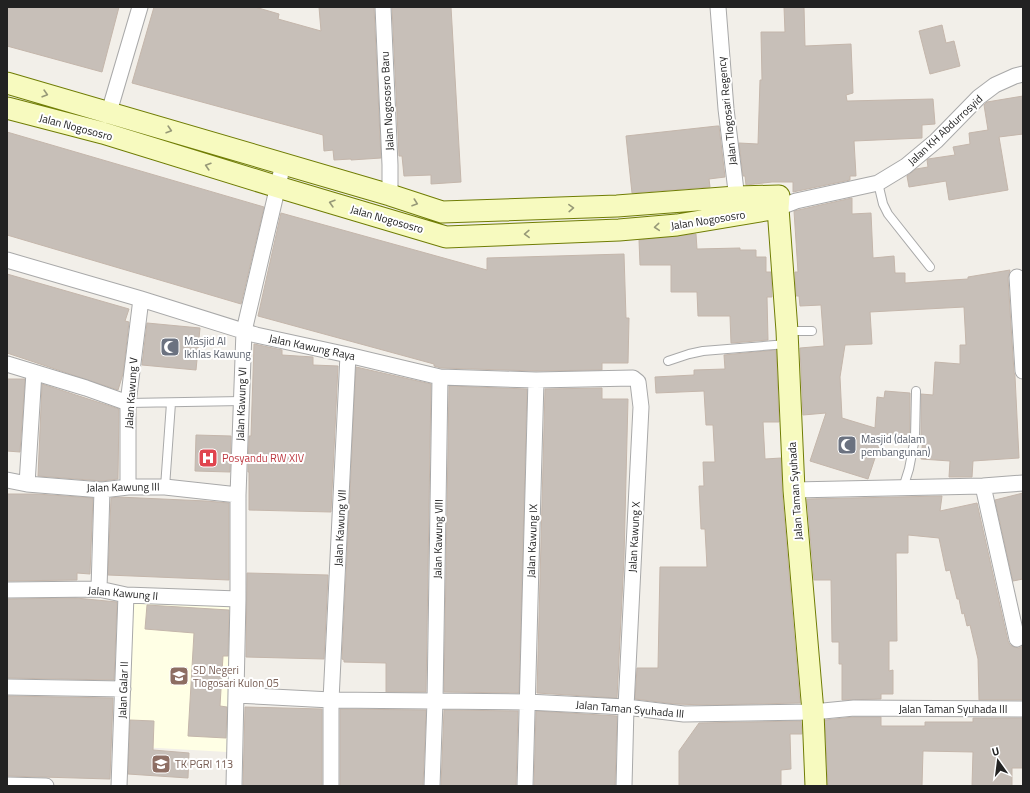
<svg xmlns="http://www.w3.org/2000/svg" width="1030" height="793" font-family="'Titillium Web',sans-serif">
  <rect width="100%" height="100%" fill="#f2efe9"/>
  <path fill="#ffffe5" d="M133,600L235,607L227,752L123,746Z"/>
  <path fill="#c7bfb8" stroke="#c4b6ab" d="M7,7H119L102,72L7,46Z
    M154,7H255L279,14L278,19L321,31L319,7H374L381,158L351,160V159L334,160L333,150L324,151L323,135L132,83Z
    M392,7H451L461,182L431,184V175L404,176L402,156H399Z
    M784,7H804L805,46L851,44L853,93L846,95L847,101L933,99L935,124L922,125V138L854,141L856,176H850V180L793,192V182H772L746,185L745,176H743L739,143L758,144L760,80H762L761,32H785Z
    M942,25L946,43L954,41L960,66L930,74L919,31Z
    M1023,96V134L999,137L1008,190L949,200L946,181L909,187L907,176L916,169L928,167L927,160L928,159L955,155L953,147L970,144L969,133L988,130L984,105L987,102Z
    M717,126H719L725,177L709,179L710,187L632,193L626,136Z
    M7,132L264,207L241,304L7,235Z
    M852,198V214L871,213L873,258L894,256L895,273H905V283L968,279V277L1010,270L1008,278L1014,372L1015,376L1019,458L973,461L972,477H949L950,461L921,459L923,437H921V394L933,395L935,362L960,364V345H966L964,307L870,312L872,344L845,345L840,377L842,418L875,428L877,397L884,398L885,391L910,393V436L883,434L868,479L810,461L826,413L803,415L800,348L824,346L821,305L800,306L799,296H796L795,272H798L794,211Z
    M281,213L487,270V258L624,254L626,318H629L628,363H602V370L536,371L441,368L434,366V364L258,316Z
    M696,234L697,249L740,248V250H756V257H766V272H771L772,297H767L768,340L731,343L730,316H698L697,292H671V265H640L639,240Z
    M7,274L129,309L125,321L129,322L123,374L118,390L7,353Z
    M147,323L200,328L196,370L142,365Z
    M254,344L282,350V355L313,357V365L338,366L331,512L249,510V472H248L249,436H251Z
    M776,350L779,422H763L765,459L781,458L782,491L800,703L707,705L675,704L635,699L637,668H658L660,567H707L705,529H701L699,486H704L703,462H715L713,425H706L704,391L656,393L655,377L694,375V370L725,369L724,355Z
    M356,367L431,384L426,692H386V663L344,662V660L342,659Z
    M7,379H25L20,452L7,451Z
    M42,384L119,409L118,479L102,481L38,476Z
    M449,386L527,389L519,693L444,692Z
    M602,388V399H628L624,558L617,698L537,693L545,389Z
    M196,435L231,436L230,472L195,471Z
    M1023,493V579L1013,581L995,500Z
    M7,494H37L93,498L90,574L77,573V580L7,581Z
    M942,496L940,511L977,503L1008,641L1010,645L1014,647L1019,648L1023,646V700H979L978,659L970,625L967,626L964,613L962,614L959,599H957L950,570L946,571L939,538L908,535V553H896L897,641H889V671L893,670V694H881V699L842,700V664H839V642H832L831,580H814L807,499Z
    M118,497L206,501L229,503V580L108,575L111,498Z
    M247,573L328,575L324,659L246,657Z
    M76,598L117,602L114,680L7,678V599Z
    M147,605L229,610L228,656H223L220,706L227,707L226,738L188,736L194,633L145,629Z
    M7,696L113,698L110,779L7,776Z
    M245,707L322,709V786H243Z
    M340,709L426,710L423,786H340Z
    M444,710L518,711L516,786H441Z
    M536,711L617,716L615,786H534Z
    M854,717H881V726H925V722H973V718H1023V768H1012V786H972L973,752L923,751L922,786H828L825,720Z
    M130,720L154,721L153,750L189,753L188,778L128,774Z
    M801,721L802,734H790L791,769L781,770V786H679V751L699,723Z"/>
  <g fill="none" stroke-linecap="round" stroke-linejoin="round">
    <g stroke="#a9a9a9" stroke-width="10">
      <path id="lane" d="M878,183L883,204L888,214L930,267
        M788,331H812
        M668,361L689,354L703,351L787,344
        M128,403L242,401
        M165,487L171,403
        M903,488L909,469L915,438L916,391"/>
    </g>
    <g stroke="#a9a9a9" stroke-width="17">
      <path id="street" d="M383,7L390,165V195
        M718,7L726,109L738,207
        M109,112L140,7
        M778,208L796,201L878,183L906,166L936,141L979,97L995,85L1015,76L1023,74
        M7,260L141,299L256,335L348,355L440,377L536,380L633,378L638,382L641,407L626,707L624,786
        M1017,277L1023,371
        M7,364L86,388L128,403
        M7,480L27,484L102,490L128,487H165L238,495
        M27,484L34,372
        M983,486L1017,639
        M128,487V403L141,299
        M794,490L983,486L1023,483
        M99,589L102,490
        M7,590L99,589L126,595L238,599
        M7,687L123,689
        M236,695L331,700L527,702L626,707L684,714L813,712L854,708L1023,709
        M7,785L46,786
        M119,786L126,595
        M234,786L238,599V495L244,331L283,164
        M331,786V700L348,355
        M432,786L435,701L440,377
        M525,786L536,380"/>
    </g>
    <g stroke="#707d05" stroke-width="23">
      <path id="secondary" d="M7,83L390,195L442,212L617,206L736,197L779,196L778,208L787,331L794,490L813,712L816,786
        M7,108L103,133L278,187L446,237L619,230L677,225L778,208"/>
    </g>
    <use href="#lane" stroke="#fff" stroke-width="8"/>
    <use href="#street" stroke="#fff" stroke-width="15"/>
    <use href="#secondary" stroke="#f7fabf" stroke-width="21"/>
  </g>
  <defs><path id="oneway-chevron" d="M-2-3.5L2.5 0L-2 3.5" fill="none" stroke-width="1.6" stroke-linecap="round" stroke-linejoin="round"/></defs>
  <g stroke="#979978">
    <use href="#oneway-chevron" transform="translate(45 94) rotate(16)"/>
    <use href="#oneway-chevron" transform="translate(169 130) rotate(17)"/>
    <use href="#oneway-chevron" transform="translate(208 166) rotate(-163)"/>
    <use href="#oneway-chevron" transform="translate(332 203) rotate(-164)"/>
    <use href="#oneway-chevron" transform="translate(415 203) rotate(19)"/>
    <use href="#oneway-chevron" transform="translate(571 208) rotate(-2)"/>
    <use href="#oneway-chevron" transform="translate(657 227) rotate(175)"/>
    <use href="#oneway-chevron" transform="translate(527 234) rotate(178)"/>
  </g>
  <defs>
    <g id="mosque-square" transform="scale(1)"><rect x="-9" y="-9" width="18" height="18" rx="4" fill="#6b7280" stroke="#fff"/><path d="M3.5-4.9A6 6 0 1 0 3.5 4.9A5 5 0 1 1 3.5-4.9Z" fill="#fff"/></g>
    <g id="hospital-square" transform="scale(1)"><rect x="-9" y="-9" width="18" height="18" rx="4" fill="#e0444e" stroke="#fff"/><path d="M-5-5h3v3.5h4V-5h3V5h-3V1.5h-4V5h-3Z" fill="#fff"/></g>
    <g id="school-square" transform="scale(1)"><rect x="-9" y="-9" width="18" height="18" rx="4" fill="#8d6e63" stroke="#fff"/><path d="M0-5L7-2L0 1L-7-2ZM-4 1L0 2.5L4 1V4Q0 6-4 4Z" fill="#fff"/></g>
  </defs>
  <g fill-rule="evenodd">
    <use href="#mosque-square" x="170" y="347"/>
    <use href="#mosque-square" x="847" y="445"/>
    <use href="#hospital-square" x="208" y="458"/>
    <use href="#school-square" x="179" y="676"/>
    <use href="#school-square" x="161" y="764"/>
  </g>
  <g text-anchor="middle" stroke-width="4" stroke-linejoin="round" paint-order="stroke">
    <g font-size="11" fill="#222" stroke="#fff">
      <text transform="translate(387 101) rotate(-93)" y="4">Jalan Nogososro Baru</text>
      <text transform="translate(727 111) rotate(-96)" y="4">Jalan Tlogosari Regency</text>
      <text transform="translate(76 127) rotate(15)" y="4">Jalan Nogososro</text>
      <text transform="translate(945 130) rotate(-43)" y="4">Jalan KH Abdurrosyid</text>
      <text transform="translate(387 219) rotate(16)" y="4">Jalan Nogososro</text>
      <text transform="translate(708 220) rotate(-9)" y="4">Jalan Nogososro</text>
      <text transform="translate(312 347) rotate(12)" y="4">Jalan Kawung Raya</text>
      <text transform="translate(131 393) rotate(-86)" y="4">Jalan Kawung V</text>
      <text transform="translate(241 404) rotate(-88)" y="4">Jalan Kawung VI</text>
      <text transform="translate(123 487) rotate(-1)" y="4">Jalan Kawung III</text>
      <text transform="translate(795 491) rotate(-94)" y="4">Jalan Taman Syuhada</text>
      <text transform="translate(340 528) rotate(-87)" y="4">Jalan Kawung VII</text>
      <text transform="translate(634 537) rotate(-87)" y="4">Jalan Kawung X</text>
      <text transform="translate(438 539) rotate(-89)" y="4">Jalan Kawung VIII</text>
      <text transform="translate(532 541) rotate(-88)" y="4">Jalan Kawung IX</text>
      <text transform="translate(123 593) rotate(5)" y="4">Jalan Kawung II</text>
      <text transform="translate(123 690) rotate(-88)" y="4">Jalan Galar II</text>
      <text transform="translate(630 709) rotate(5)" y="4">Jalan Taman Syuhada III</text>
      <text x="953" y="713">Jalan Taman Syuhada III</text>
    </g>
    <g font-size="11" fill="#5b616d" stroke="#fff" text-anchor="start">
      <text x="184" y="345">Masjid Al<tspan x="184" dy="13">Ikhlas Kawung</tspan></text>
      <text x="861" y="443">Masjid (dalam<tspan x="861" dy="13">pembangunan)</tspan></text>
    </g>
    <g font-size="11" fill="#be3a42" stroke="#fff" text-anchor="start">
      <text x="222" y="462">Posyandu RW XIV</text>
    </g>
    <g font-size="11" fill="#785e54" stroke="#fff" text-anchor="start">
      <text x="193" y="674">SD Negeri<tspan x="193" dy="13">Tlogosari Kulon 05</tspan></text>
      <text x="175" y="768">TK PGRI 113</text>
    </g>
  </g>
  <rect width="1030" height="793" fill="none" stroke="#222222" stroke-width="16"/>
  <g transform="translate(998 761) rotate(346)" stroke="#ffffff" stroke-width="3" paint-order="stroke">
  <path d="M0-3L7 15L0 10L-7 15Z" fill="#222222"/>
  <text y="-6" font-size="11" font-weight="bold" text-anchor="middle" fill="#222222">U</text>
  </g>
</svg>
